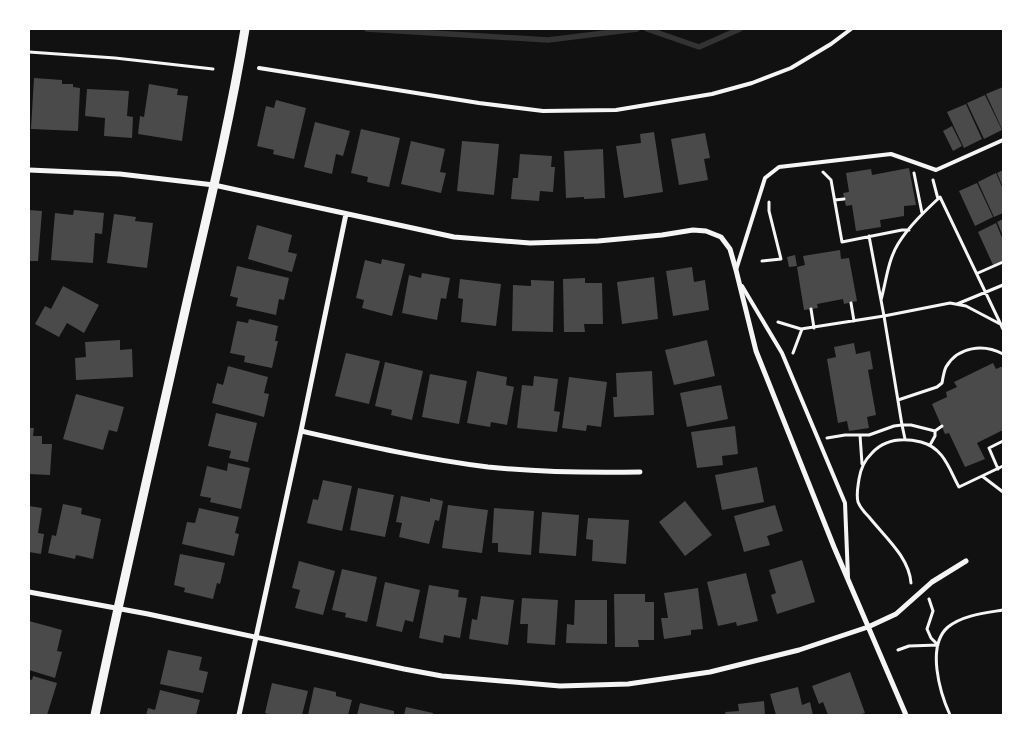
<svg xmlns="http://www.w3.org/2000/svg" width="1032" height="744" font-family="'Noto Sans',sans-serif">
  <rect width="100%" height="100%" fill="#111"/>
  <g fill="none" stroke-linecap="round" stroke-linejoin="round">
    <path stroke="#333" stroke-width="5.5" d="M367,29L548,40L637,29
      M647,29L699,47L740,29"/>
  </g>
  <path fill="#4a4a4a" d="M34,78L62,80V84H73V87L80,88L78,131L31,129Z
    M149,84L178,89L177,95L188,96L182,141L138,134L140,116L144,117Z
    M1003,87V131L986,94Z
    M87,89L129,91L127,116L133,117L132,138L104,136L105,118L85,116Z
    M985,95L1002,130L984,139L967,103Z
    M276,100L306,108L294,159L273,154L274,150L257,146L266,106L274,108Z
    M966,104L982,139L964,148L947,112Z
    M315,122L350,131L343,156L336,154L332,174L304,167Z
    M952,126L962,146L953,151L943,131Z
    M361,129L400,138L389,187L367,182L368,177L351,173Z
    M654,132L663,192L624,198L616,146L641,143L640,134Z
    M705,133L710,158L704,159L708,180L679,185L671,139Z
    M411,141L445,149L440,172L446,173L441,193L401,184Z
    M462,141L499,144L494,195L457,191Z
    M603,149L605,198L584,199V197L566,198L564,151Z
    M520,154L552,156L551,167H555L553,192L540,191L539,201L511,199L513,178H518Z
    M909,168L916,205L904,206V216L880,220L881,227L856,231L852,205L846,206L843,193L849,192L846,173L871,169L872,175Z
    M1003,170V187L997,173Z
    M996,173L1003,189V213L994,217L978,182Z
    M977,183L993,217L975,226L959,191Z
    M29,210L42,211L38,261H29Z
    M74,210L104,213L102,234L95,233L93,263L51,260L55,213L73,215Z
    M114,214L136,217L135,221L153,223L147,268L107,263Z
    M1003,219V236L997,222Z
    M996,223L1003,240V262L994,267L978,232Z
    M257,225L292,235L288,252L297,254L292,272L248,259Z
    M840,250L841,259L849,258L857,301L844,304L843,299L817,304L818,308L804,310L797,267L805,265L803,256Z
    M795,255L797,266L789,267L787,257Z
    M382,259L405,264L392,316L362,308L364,300L356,298L365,260L381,264Z
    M237,266L289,278L284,300L279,299L276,315L236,306L238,298L230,296Z
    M692,267L694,282L705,280L709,310L673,316L666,271Z
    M422,273L450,278L446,299L441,298L437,320L402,313L409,275L421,278Z
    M654,277L658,319L622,324L617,282Z
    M585,278V283H602L603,324H584L585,332H564L563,279Z
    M460,279L501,284L496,326L461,322L463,299L458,298Z
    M531,280L554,281L553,332L512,331L513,285L531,286Z
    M63,286L99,305L84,333L67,323L59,337L35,324L45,306L51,309Z
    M249,319L278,326L275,341H278L272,368L244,362L245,356L230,353L237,321L248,323Z
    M120,340V350L132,349L133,377L76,380L75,358L86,357L85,342Z
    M707,340L715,376L674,385L665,350Z
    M854,343L856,354L870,351L873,369L868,370L876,415L867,417L869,428L849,431L847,421L838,423L827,359L836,357L834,347Z
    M346,353L380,361L369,404L335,396Z
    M385,362L423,371L412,420L391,415L392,410L375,406Z
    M993,363L996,369L1003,366V430L977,443L985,459L965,467L949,433L945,434L932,404L947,397L946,392L957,387L954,382Z
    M228,366L268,377L264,393L269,394L264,417L212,403L217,383L223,385Z
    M477,371L507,377L506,385L514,387L507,425L491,422L490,427L467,423Z
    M652,371L654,415L614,417L613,397H617L616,373Z
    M430,374L467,381L459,424L422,417Z
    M534,376L558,379L554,411L560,412L557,432L517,428L522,385L533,386Z
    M569,377L607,382L601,427L587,425L586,431L562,428Z
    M721,385L728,419L687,427L680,393Z
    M76,394L124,407L117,432L109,430L103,450L63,439Z
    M216,413L257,423L248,462L229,458L231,451L208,446Z
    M735,426L738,454L722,456L723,465L697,468L691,432Z
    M29,428H34L33,436H42V444H52L50,475L29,474Z
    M228,463L250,468L241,509L210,502L211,498L200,496L207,466L227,471Z
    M757,467L764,502L722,510L715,475Z
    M323,480L352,486L342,531L307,523L313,499L318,500Z
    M358,488L394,495L385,537L350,530Z
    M401,496L430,502V498L443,501L439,521L435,520L429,544L399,537L402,523L396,522Z
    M685,501L712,535L685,556L659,522Z
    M63,504L82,508L81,514L101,519L93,559L76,555L75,559L48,553L52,535L56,536Z
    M448,505L488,510L482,553L442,548Z
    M775,505L783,531L767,536L770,545L744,552L734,516Z
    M29,506L42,508L38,533L44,534L41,554L29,552Z
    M199,508L239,517L235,533L239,534L234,556L182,544L187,522L195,523Z
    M494,508L534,511L531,555L498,552V543H492Z
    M542,512L579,515L576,556L539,553Z
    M588,518L629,520L626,564L592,561L593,540L586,539Z
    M180,554L225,563L220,584L217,583L213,599L184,592L185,588L174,585Z
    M802,560L815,602L777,614L771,595L776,593L769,570Z
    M299,561L335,571L323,615L295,608L300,590L292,588Z
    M342,569L377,577L367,622L345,617L346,613L332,610Z
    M746,573L758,621L737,626L736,622L718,626L707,582Z
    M385,582L420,590L413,622L405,620L402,632L376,626Z
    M429,585L459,590L458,597L467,598L460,638L444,635L443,643L419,638Z
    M698,588L703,629L691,630V635L664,639L661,618H668L664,593Z
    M614,594H645V602H654V640H638L639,647H615Z
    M481,596L514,600L508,645L469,639L472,619L477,620Z
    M522,598L558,600L555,645L527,643L528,624H520Z
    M575,600H607V644L566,643L567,624L574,625Z
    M29,621L62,630L57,651L62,652L55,678L29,670Z
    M168,650L202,657L199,670L208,672L203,693L160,684Z
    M850,672L865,713L858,715H828L823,702L819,704L812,686Z
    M33,676L57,683L47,715H29V679L32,680Z
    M272,683L308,691L302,715H270L265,713Z
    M314,687L336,692V696L352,700L348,715H308Z
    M798,687L802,705L810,702L813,715H776L770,694Z
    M160,690L200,700L196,715H146L148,708L155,710Z
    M764,701L765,715H726L725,712L739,711L738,704Z
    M360,703L394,711V715H357Z
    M406,707L433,713V715H404Z"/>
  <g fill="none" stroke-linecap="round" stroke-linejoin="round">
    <path stroke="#f5f5f5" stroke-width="3" d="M29,52L115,58L213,69
      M823,172L831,180L842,242L902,230H909
      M914,173L922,213
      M933,180L938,199
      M835,200L844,199
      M869,236L884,316L950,303L966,306L1002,325
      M762,261L781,259L769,211V202
      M978,273L1003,262
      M881,300C886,282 888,260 898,244C909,226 925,211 940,197L1003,329
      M851,303L854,321
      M957,304L1003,285
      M811,309L814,328
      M778,322L801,329L884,316L902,425H911L935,431L942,426
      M793,353L802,329
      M898,400L937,387L942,383C943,377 944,371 946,367C958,346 984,344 1003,354
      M860,435L862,464
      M827,438L845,435H869L894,426L902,425L905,439
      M930,445L935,436V431
      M998,469L989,448L1003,441
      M982,476L1003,492
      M911,583C909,557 885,537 869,517C865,513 860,507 858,502C856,494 858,487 859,479C861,468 864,461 872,453C885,439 904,438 921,442C944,448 949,469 959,487L1003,466
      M898,650L909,646L938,645L931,638L927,629L933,611L929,599
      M950,715C940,693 926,646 948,627C963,615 985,613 1003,610"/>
    <path stroke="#f5f5f5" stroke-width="4" d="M259,68L479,103L543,111L616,110L712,94L752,83L791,68L831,44L851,29
      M736,270L765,178L779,167L891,154L936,170L1003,140
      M742,286L782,353L845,503L848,577"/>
    <path stroke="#f5f5f5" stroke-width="5" d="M29,170L120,174L214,185L454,237L530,243L598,241L662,235L693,230L706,231L721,237L730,249L736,270L756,351L834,547L906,715
      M301,431C363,445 424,459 488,467C538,472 589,473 640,472
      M29,592L148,614L404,669L442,676L560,686L628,684L710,672L799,650L868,627L896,614L932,582L966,561
      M239,715L301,431L346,214"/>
    <path stroke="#f5f5f5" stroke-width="9" d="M95,715C124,577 156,440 187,302C208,211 230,121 245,29"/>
  </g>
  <rect width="1032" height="744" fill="none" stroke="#ffffff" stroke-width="60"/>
</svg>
